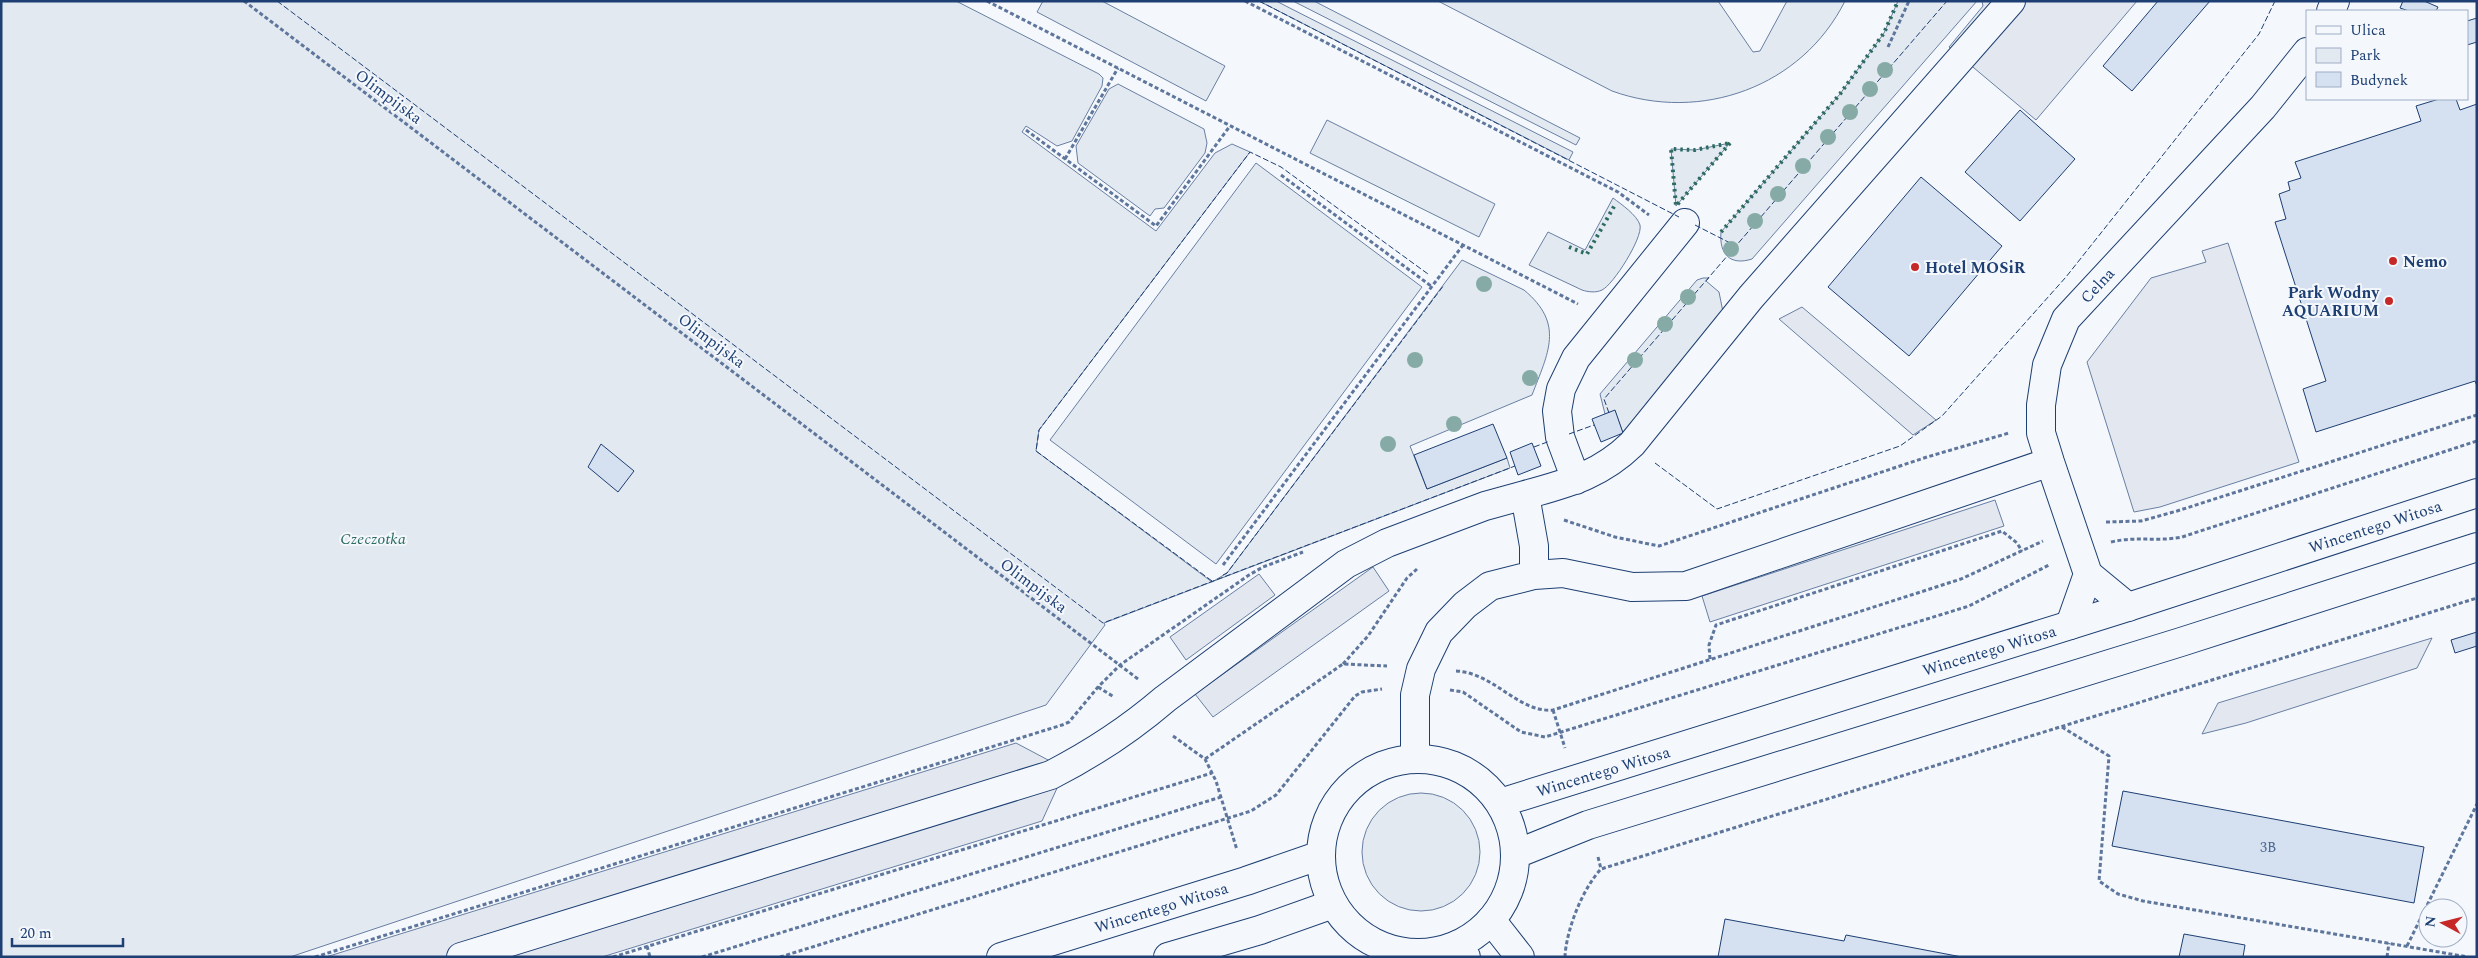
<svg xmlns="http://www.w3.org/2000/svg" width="2478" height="958" font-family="Spectral,serif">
  <rect width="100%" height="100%" fill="#f4f7fb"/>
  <path fill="#e3e9f0" stroke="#687fa3" d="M1,1H956L1099,74L1103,78L1102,86L1072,141L1057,146L1026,126L1022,132L1156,231L1215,153L1232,144L1250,152L1039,430L1036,451L1212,582L1227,573L1462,260L1524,290C1565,324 1548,353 1532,395L1410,446L1427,489L1507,458L1510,468L1104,623L1105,625L1046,705L290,957H1Z
    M1043,1H1102L1225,66L1206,101L1037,12Z
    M1259,1H1276L1573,152L1569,160Z
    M1293,1H1314L1580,138L1576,145Z
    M1438,1H1718L1753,52L1760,51L1787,1H1845C1802,87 1701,123 1612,91Z
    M1898,1H1977L1752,259C1730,266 1719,254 1721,232L1840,94L1884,33Z
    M1118,84L1204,129L1207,143L1205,153L1164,208L1155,209L1150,216L1078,163L1076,146L1109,89Z
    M1327,120L1495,204L1479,237L1310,153Z
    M1730,143L1676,206L1671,149L1695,150Z
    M1256,163L1422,287L1216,564L1050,440Z
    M1613,198C1621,204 1637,215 1640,225C1643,238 1613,285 1602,290C1596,293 1588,292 1582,290L1529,265L1548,232L1585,250Z
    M1703,278H1709L1706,281L1719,292L1723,312L1623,433L1615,411L1605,414L1600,394L1697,280Z
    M1362 852a59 59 0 1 1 118 0a59 59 0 1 1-118 0Z"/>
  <path fill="#e3e8f0" stroke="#687fa3" d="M1982,1H2137L2036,120L1949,47L1983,6Z
    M2228,243L2299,462L2160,507L2134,512L2087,362L2151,278L2206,262L2202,251Z
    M1802,307L1936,420L1913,435L1779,319Z
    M1995,500L2004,526L1710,622L1702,596Z
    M1373,567L1389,591L1213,717L1195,694Z
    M1259,574L1275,595L1186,660L1170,637Z
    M2432,638L2417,668L2246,723L2202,734L2218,703Z
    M1016,743L1050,761L1058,786L1042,821L602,957H326Z"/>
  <path fill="#d5e0f0" stroke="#1d3f73" d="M2158,1H2210L2132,91L2103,66Z
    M2403,1H2424L2438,7L2436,11H2409L2400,8Z
    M2477,18V42L2467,45V21Z
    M2439,99H2456L2460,110L2477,104V386L2475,381L2316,432L2303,389L2326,381L2275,222L2286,219L2279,194L2290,190L2288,182L2301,178L2295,162L2421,121L2416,106Z
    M2020,110L2075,159L2020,221L1965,172Z
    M1921,177L2002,246L1909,356L1828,287Z
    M1615,410L1623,433L1601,442L1592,419Z
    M1493,424L1507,458L1427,489L1414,455Z
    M1532,443L1541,466L1518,475L1510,452Z
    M601,444L634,471L618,492L588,467Z
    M2477,632V646L2455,653L2451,640Z
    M2123,791L2424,847L2414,903L2112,846Z
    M1725,919L1844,941L1846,935L1962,957H1718Z
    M2184,934L2245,945L2243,957H2179Z"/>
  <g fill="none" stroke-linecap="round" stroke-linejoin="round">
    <g stroke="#1d3f73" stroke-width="30">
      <path id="minor" d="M2331,11L2335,1
        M1576,480L1560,437L1557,411L1561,389L1576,358L1685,223
        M1525,495C1567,483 1599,476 1632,444L1751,297L2011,1
        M2128,607L2088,574L2050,462L2041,433V405L2047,365L2066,319L2263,107L2307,52
        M2070,625L2088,574
        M1415,758V695L1421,669L1439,632L1465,605L1490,586L1534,575L1563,573L1632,587L1686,586L2050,462
        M1491,920L1520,957
        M1457,945L1466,957
        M461,957L1051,775C1092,754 1130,729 1165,699L1346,564L1387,543L1485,506L1525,495L1534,546V575"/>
    </g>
    <g stroke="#1d3f73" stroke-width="30">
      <path id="major" d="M1321 856a97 97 0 1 1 194 0a97 97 0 1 1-194 0Z
        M1500,803L2128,607L2477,493
        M1516,854L1588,825L2181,642L2477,547
        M1001,957L1246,881L1321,855
        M1168,957L1260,930L1333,904"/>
    </g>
    <path stroke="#5e769c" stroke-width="3" stroke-dasharray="4 2.5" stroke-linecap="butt" d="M244,1L1138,679
      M987,1L1578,304
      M1245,1L1618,192L1649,215
      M1888,47L1909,1
      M1026,130L1156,226L1230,126
      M1065,159L1118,68
      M1281,175L1431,286
      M1564,520L1615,537L1659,546L1927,457L2009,433
      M2106,522L2141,521L2177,511L2477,415
      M2111,542C2136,536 2157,542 2182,537L2477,441
      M1223,565L1463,245
      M1710,659L1709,645L1716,625L2002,531L2017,543L2022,551
      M1343,664L1368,636L1407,578L1417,569
      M1456,671C1495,673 1518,713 1553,710L1961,579L2043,541
      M1098,687L1114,697
      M1450,690L1463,692L1521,732L1545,737L1969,606L2049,565
      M1553,710L1565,748
      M2062,727L2109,756L2099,881L2118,894L2143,901L2468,957
      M1173,736L1205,759L1216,781L1237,850
      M1205,759L1343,664L1387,666
      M1598,857L1601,869
      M647,946L650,957
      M2407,946L2477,804
      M315,957L1062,725L1069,722L1098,687L1120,665L1249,575L1263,567L1303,552
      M613,957L1212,773
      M702,957L1221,797
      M780,957L1251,811L1276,795L1355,696L1362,692L1382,689
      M1565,957C1566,930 1583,888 1601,869L2477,598
      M2387,957L2389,943"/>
    <use href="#minor" stroke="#f4f7fb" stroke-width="28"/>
    <use href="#major" stroke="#f4f7fb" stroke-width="28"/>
    <path stroke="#2c6c60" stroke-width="4" stroke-dasharray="2.5 4" stroke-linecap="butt" d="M1730,143L1676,206L1671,149L1695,150Z
      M1721,232L1840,94L1884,33L1898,1
      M1569,247L1587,254L1616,203"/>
    <path stroke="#1d3f73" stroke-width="1" stroke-dasharray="6 2.5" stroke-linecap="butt" d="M277,1L1103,623L1515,466
      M1259,1L1679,217
      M1695,225L1736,246
      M1609,413L1604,399L1947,1
      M1569,434L1594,425
      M1534,447L1550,441
      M1655,463L1717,509L1900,446L1942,416L2066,277L2259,34L2275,1
      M1223,575L1227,573L1444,285
      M1212,581L1036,451L1039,430L1250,152L1281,167L1428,274"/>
  </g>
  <g fill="#86aba6">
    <circle cx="1885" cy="70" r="8"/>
    <circle cx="1870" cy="89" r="8"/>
    <circle cx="1850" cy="112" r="8"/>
    <circle cx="1828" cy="137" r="8"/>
    <circle cx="1803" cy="166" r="8"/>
    <circle cx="1778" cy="194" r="8"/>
    <circle cx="1755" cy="221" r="8"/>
    <circle cx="1731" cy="249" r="8"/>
    <circle cx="1484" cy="284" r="8"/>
    <circle cx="1688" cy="297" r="8"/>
    <circle cx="1665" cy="324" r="8"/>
    <circle cx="1415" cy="360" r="8"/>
    <circle cx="1635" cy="360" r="8"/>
    <circle cx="1530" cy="378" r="8"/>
    <circle cx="1454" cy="424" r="8"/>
    <circle cx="1388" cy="444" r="8"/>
  </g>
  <g fill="#c62828" stroke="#f4f7fb" stroke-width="2">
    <circle cx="2393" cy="261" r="5"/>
    <circle cx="1915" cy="267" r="5"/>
    <circle cx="2389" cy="301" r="5"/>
  </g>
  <g text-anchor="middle" stroke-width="4" stroke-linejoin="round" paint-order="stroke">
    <g font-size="14" fill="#4b6792">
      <text x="2268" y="852">3B</text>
    </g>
    <g font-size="16" fill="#1d3f73" stroke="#f4f7fb">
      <text transform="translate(389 96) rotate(37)" y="6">Olimpijska</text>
      <text transform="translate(2097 285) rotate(-47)" y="6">Celna</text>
      <text transform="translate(712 340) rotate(37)" y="6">Olimpijska</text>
      <text transform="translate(2375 526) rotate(-18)" y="6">Wincentego Witosa</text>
      <text transform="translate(1034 585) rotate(37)" y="6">Olimpijska</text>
      <text transform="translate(1989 650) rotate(-17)" y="6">Wincentego Witosa</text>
      <text transform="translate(1603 771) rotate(-17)" y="6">Wincentego Witosa</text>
      <text transform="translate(1161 907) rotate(-17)" y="6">Wincentego Witosa</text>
    </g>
    <g font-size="16" font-weight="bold" fill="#1d3f73" stroke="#f4f7fb" text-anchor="start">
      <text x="2403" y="267">Nemo</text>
      <text x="1925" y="273">Hotel MOSiR</text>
      <text x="2379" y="298" text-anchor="end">Park Wodny<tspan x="2379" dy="18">AQUARIUM</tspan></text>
    </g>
    <g font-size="16" font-style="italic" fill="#2c6c60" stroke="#f4f7fb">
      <text x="373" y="544">Czeczotka</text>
    </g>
  </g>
  <rect width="2478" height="958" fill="none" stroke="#1d3f73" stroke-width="5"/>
  <rect x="2306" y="10" width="162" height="90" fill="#f4f7fb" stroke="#9eadc5"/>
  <rect x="2316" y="26" width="25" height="8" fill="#f4f7fb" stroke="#9eadc5"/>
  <text x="2350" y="35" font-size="15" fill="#1d3f73">Ulica</text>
  <rect x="2316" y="48" width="25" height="15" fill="#e3e9f0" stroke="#9eadc5"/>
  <text x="2350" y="60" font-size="15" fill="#1d3f73">Park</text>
  <rect x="2316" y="72" width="25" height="15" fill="#d5e0f0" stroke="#9eadc5"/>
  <text x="2350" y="85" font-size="15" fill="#1d3f73">Budynek</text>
  <g transform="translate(2443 923) rotate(277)"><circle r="24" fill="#f4f7fb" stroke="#9eadc5"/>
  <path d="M0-4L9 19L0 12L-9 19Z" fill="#c62828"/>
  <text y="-8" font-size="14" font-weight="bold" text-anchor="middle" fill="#1d3f73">N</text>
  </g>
  <path d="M12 938v8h111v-8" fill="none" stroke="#1d3f73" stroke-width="2.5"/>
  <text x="20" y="938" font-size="15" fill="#1d3f73" stroke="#f4f7fb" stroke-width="4" paint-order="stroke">20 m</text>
</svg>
